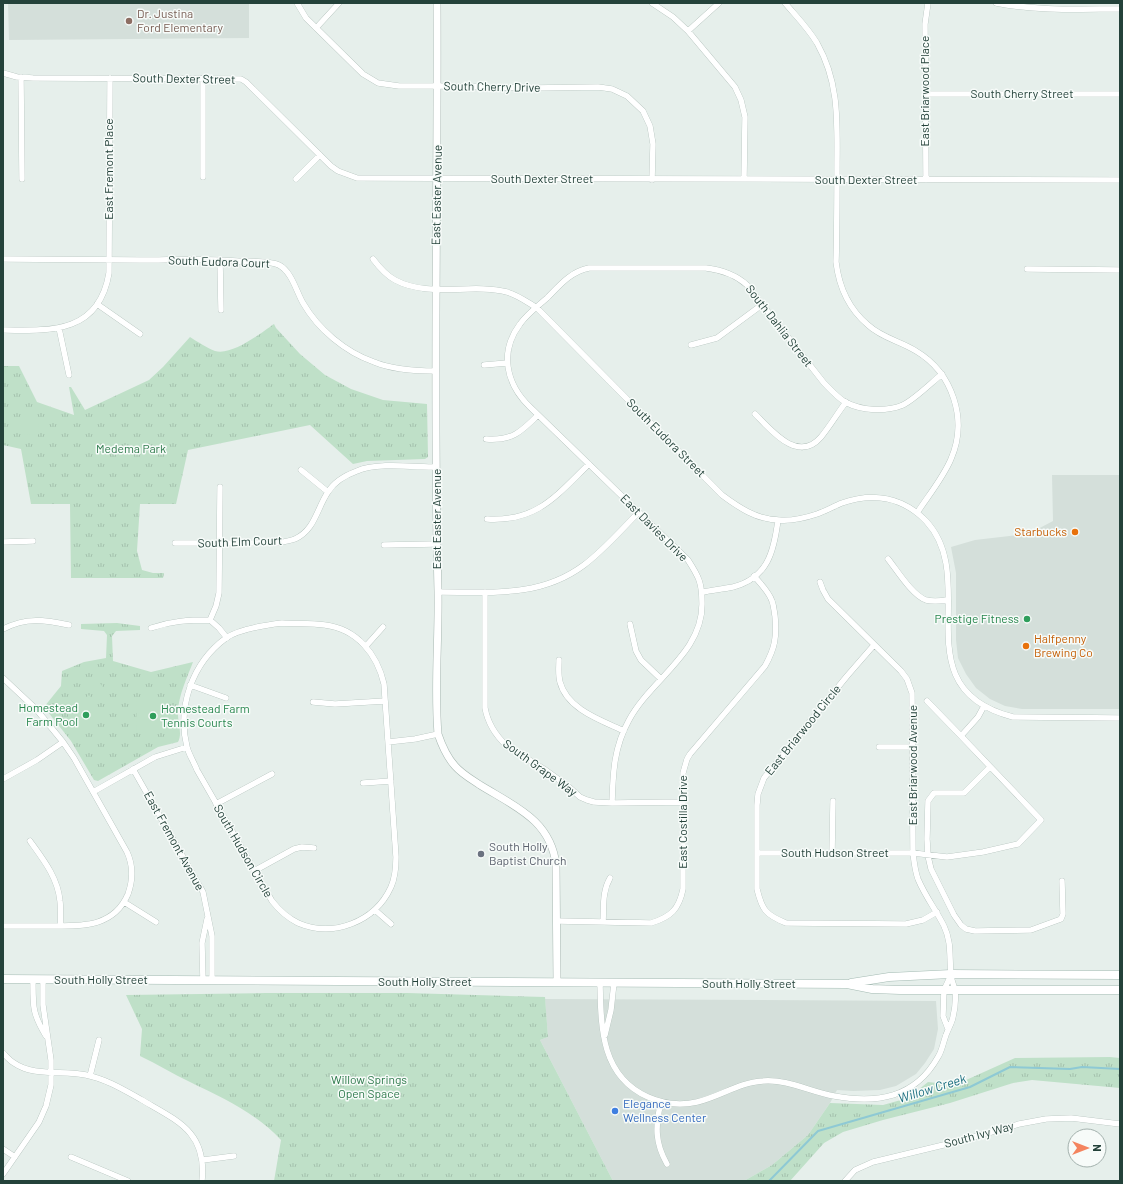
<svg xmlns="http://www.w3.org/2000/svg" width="1123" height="1184" font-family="Barlow,sans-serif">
  <defs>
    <pattern id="park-tufts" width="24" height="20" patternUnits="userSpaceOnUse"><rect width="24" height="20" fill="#bfe0c8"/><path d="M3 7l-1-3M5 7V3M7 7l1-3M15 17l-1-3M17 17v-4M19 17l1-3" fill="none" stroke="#a4c1ad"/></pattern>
  </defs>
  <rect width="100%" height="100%" fill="#e6efeb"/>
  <path fill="#d4dfda" d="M8,3H249V38L9,40Z
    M1052,475H1120V709H1022L1005,706L990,699L976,688L966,674L958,658L956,640V573L951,547L975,540L1019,535L1034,531L1053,521Z
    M545,999L936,1001L938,1029L934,1049L925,1063L916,1074L896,1086L880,1090L853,1091L837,1090L830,1103L808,1135L772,1165L744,1181H613L540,1040L548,1037Z"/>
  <path fill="url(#park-tufts)" d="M274,324L276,328L300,354L325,375L351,389L383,400L427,404L428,457L425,459L367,461L353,464L310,425L188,450L176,504H140L137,551L142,570L153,573H164L163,578H71L70,504H31L21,449L3,445V366H19L37,402L74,415L69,387H71L85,410L149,380L163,367L190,337C198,342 207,348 215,351C232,356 261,333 274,324Z
    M117,623L140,626V630L116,631L112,636L113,661L151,672L193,662C187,678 179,694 178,711C177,721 183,733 178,742L158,747L98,781L94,780L71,741L44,707L61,686L62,671L84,662L106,658L107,635L104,631L81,629V624Z
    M266,993H407L545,997L548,1037L540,1040L613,1181H274L281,1140C256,1113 223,1098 190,1082C173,1074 157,1064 140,1056L142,1029L126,995Z
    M1110,1057L1120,1058V1088L1032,1080L1013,1083L950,1103L883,1120L843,1132L824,1143L790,1181H744L772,1165L808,1135L830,1103L883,1105L908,1098L928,1082L955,1085L1015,1058Z"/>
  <path fill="#bfe0c8" d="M19,423H39L38,435L19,434Z
    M99,682L110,696L102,703L91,688Z
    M89,695L105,717L84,734L67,713Z
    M137,701H169V732L136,733Z"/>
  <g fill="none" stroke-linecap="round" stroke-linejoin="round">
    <path stroke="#8ec9d4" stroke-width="2" d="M769,1181L818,1131L970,1087L1010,1067L1070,1069L1082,1067L1120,1069"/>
    <g stroke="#a8b8b2" stroke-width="6">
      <path id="minor" d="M297,3L306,18L363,74L378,83L399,86H438L533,88L598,87L612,89L627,96L643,111L650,126L653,144L652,180
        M652,3L673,17L688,31L735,87L741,100L745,117L744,179
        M785,3C796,16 808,28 817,43C840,84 837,123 837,168C837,199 837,230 836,262C839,287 849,309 868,325C882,338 900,341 916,351C953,373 968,420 951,459C943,478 928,496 917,513
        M996,3C1037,11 1079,9 1120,9
        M317,27L339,3
        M688,31L719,3
        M3,73L17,77L33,78L241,79L246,82L331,166L338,171L357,178L1120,180
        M21,77L22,179
        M925,94H1120
        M203,177V78
        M296,179L320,155
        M926,180L925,24L928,3
        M3,259C49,259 94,260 140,260C172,260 204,258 237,261C248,262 269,260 279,265C292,272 296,291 303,303C318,329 345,352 374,362C393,370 416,371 436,371
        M373,259C379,267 386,275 395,280C429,298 471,283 507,292C518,295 527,302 537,308L722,495C738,507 757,520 779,520C791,521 805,518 817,514C826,511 834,506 842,503C873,492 903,497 926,521C982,581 900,688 1013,717L1120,718
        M220,260L221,310
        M1027,269L1120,270
        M97,304L140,334
        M59,328L69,375
        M3,330C52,331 99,333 109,273L110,78
        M691,345L717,338L763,304
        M484,365L507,363
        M755,414C771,430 798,464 821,437C830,426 837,414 846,402
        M486,439C512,441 521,432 538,415
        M301,470L328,492
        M487,519C537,522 556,496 589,464
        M3,542L33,541
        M175,543H277C283,542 289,541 295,539C315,530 317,508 328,492C334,482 346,475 357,471C377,462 414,467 436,467
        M384,545L436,544
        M888,559C897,570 912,595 926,600C933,602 941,601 948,600
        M438,592C490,592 540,598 584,565C604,550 621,530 639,512
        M485,592V708C488,724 495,735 507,746L544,769L569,787L580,797L587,800L594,802L612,803L683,802
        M703,592C713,590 723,589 733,587C768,578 774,551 778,520
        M210,620L216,606L219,593L220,487
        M282,623C296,624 311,623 325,625C357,629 377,654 384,684L396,857C396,868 395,878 391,887C375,922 333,938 298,923C288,918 279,910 272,901L197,770C194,762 189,755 187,747C177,707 192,663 226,638C239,629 266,625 282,623Z
        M630,624L636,651L641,660L661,679
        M151,628C171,621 188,620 210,620L219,628L227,638
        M3,629C27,617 44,620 69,625
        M874,645L847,676L764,778L758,794L757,805V889C762,910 766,915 786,923L906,924L923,920L937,912
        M366,646L383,627
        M559,660C559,667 558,675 560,682C567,709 600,720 624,731
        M3,678L36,709L63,742L74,758L127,852C133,865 133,880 128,894C114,927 83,926 52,926C36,926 19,926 3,926
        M190,685L226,698
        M927,701L961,736
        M313,702L335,704L385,701
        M388,742L415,739L438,734
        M879,747H913
        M990,767L964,793H934L928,801L927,839L928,856L931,869L954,915L961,925L966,929L975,931L1031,930L1061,919L1063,914L1062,881
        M133,769L203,892L212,936V981
        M3,779L37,760L63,742
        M363,783L391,781
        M93,792L155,757L187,747
        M612,803C613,772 614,747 629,720C651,679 703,653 702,603C702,583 699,577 688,560L530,407C506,384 499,352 520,324C527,314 538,306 547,298C560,285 570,272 589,268H706C722,270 735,274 747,285L824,383C831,390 837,397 845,402C862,411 886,412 903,405C915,399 931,383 942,374
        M216,804L272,774
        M30,841C43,859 58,878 60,901C61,910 60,918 61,926
        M757,853H913L947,857L983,852L1018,844L1041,820L961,736L978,717L984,706
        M832,853L833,801
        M254,871L294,849L302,847L314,848
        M124,902L156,922
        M375,910L391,924
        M557,921L651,923C671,917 679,909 683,889V773L687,759L690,754L765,666C775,648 777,637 775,616C774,611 774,606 772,601C769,592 761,584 754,576
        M603,922C604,906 602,892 610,878
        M33,980C33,1006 32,1013 46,1036
        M203,981L202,943L207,919
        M600,983C601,1028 601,1076 648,1097C664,1104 680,1106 697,1102C719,1097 740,1082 763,1081C788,1079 810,1092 834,1096C877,1104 915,1098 938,1057C942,1051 943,1043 946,1035C948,1029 952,1023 953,1017C955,1009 956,999 955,990C954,985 951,980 951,974C949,957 952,943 944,926C936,910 925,896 918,879C915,871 914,862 913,853L912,693L907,679L901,671L828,599L823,590L820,582
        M948,1029L943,1016L944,990L951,975
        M605,1035L611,1010L614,983
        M3,1053C6,1056 10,1061 14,1063C34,1077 63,1070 86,1075C106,1079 124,1090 142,1100C178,1121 207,1132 202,1181
        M90,1076L99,1040
        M661,1102C655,1126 655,1143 667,1164
        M3,1149L15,1157
        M71,1157L128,1181
        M203,1160L234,1156
        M3,1174L39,1122L46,1106L51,1085V1060L43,1005V980
        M845,1181L855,1170L873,1162L960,1141L1019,1124L1046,1119L1071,1118L1120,1124"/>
    </g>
    <g stroke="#a8b8b2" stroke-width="8">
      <path id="tertiary" d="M437,3C438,199 433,395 438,591C439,638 434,687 438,734C442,746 447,757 455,766C462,774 471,779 480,785C514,806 551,820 556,865L557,982"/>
    </g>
    <g stroke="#a4bbb3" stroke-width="9">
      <path id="secondary" d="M3,979L847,984L872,989L900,990H1120
        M851,983L889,977L951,974L1120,975"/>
    </g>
    <use href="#minor" stroke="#fff" stroke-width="5.5"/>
    <use href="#tertiary" stroke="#fff" stroke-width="7"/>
    <use href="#secondary" stroke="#fff" stroke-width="8"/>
  </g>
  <circle fill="#8d6e63" stroke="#f7fbf9" stroke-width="1.5" cx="129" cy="21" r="4"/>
  <g fill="#e8710a" stroke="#f7fbf9" stroke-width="1.5">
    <circle cx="1075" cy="532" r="4"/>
    <circle cx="1026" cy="646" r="4"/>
  </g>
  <g fill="#2e9e5b" stroke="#f7fbf9" stroke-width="1.5">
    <circle cx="1027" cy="619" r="4"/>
    <circle cx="86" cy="715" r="4"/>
    <circle cx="153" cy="716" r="4"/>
  </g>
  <circle fill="#6b7280" stroke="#f7fbf9" stroke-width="1.5" cx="481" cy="854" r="4"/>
  <circle fill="#3f7fe0" stroke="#f7fbf9" stroke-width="1.5" cx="615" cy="1111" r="4"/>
  <g text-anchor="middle" stroke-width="3" stroke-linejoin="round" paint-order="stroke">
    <g font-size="12" fill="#785e54" stroke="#f7fbf9" text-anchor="start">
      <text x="137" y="18">Dr. Justina<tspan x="137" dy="14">Ford Elementary</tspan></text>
    </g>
    <g font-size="12" fill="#24423a" stroke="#f7fbf9">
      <text transform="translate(184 79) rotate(1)" y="4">South Dexter Street</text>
      <text transform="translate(492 87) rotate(1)" y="4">South Cherry Drive</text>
      <text transform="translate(925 91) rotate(-90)" y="4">East Briarwood Place</text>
      <text x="1022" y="98">South Cherry Street</text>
      <text transform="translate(109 169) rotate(-90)" y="4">East Fremont Place</text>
      <text x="542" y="183">South Dexter Street</text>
      <text x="866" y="184">South Dexter Street</text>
      <text transform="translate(437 195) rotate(-89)" y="4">East Easter Avenue</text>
      <text transform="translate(219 262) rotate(2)" y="4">South Eudora Court</text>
      <text transform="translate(779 326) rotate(52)" y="4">South Dahlia Street</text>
      <text transform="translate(666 438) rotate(45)" y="4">South Eudora Street</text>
      <text transform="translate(437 519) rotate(-90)" y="4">East Easter Avenue</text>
      <text transform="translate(654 528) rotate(45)" y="4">East Davies Drive</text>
      <text transform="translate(240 542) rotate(-2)" y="4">South Elm Court</text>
      <text transform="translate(803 730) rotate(-51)" y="4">East Briarwood Circle</text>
      <text transform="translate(913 765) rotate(-90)" y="4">East Briarwood Avenue</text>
      <text transform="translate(540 768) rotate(36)" y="4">South Grape Way</text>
      <text transform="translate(683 822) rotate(-90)" y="4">East Costilla Drive</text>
      <text transform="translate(174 841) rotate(61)" y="4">East Fremont Avenue</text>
      <text transform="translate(243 851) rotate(60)" y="4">South Hudson Circle</text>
      <text x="835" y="857">South Hudson Street</text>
      <text x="101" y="984">South Holly Street</text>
      <text x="425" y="986">South Holly Street</text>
      <text x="749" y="988">South Holly Street</text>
      <text transform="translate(979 1135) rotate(-15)" y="4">South Ivy Way</text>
    </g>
    <g font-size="12" fill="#2d7a4b" stroke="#f7fbf9">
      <text x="131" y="453">Medema Park</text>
      <text x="369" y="1084">Willow Springs<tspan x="369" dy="14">Open Space</tspan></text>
    </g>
    <g font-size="12" fill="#c56008" stroke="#f7fbf9" text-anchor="end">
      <text x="1067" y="536">Starbucks</text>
      <text x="1034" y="643" text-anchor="start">Halfpenny<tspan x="1034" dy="14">Brewing Co</tspan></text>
    </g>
    <g font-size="12" fill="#27864d" stroke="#f7fbf9" text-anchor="end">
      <text x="1019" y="623">Prestige Fitness</text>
      <text x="78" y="712">Homestead<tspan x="78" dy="14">Farm Pool</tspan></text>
      <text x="161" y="713" text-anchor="start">Homestead Farm<tspan x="161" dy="14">Tennis Courts</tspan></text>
    </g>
    <g font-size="12" fill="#5b616d" stroke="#f7fbf9" text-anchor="start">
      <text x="489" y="851">South Holly<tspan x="489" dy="14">Baptist Church</tspan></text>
    </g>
    <g font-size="12" fill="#366cbe" stroke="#f7fbf9" text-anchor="start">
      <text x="623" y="1108">Elegance<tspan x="623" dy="14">Wellness Center</tspan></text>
    </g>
    <g font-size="13" font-style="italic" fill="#1c6f80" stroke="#f7fbf9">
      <text transform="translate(932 1088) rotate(-17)" y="5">Willow Creek</text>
    </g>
  </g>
  <rect width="1123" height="1184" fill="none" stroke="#24423a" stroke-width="8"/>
  <g transform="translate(1087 1148) rotate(90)"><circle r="19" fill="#f7fbf9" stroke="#a3b1ad"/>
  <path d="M0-3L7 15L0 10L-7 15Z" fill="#f4845f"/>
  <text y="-6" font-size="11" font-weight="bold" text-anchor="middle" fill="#24423a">N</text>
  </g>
</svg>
